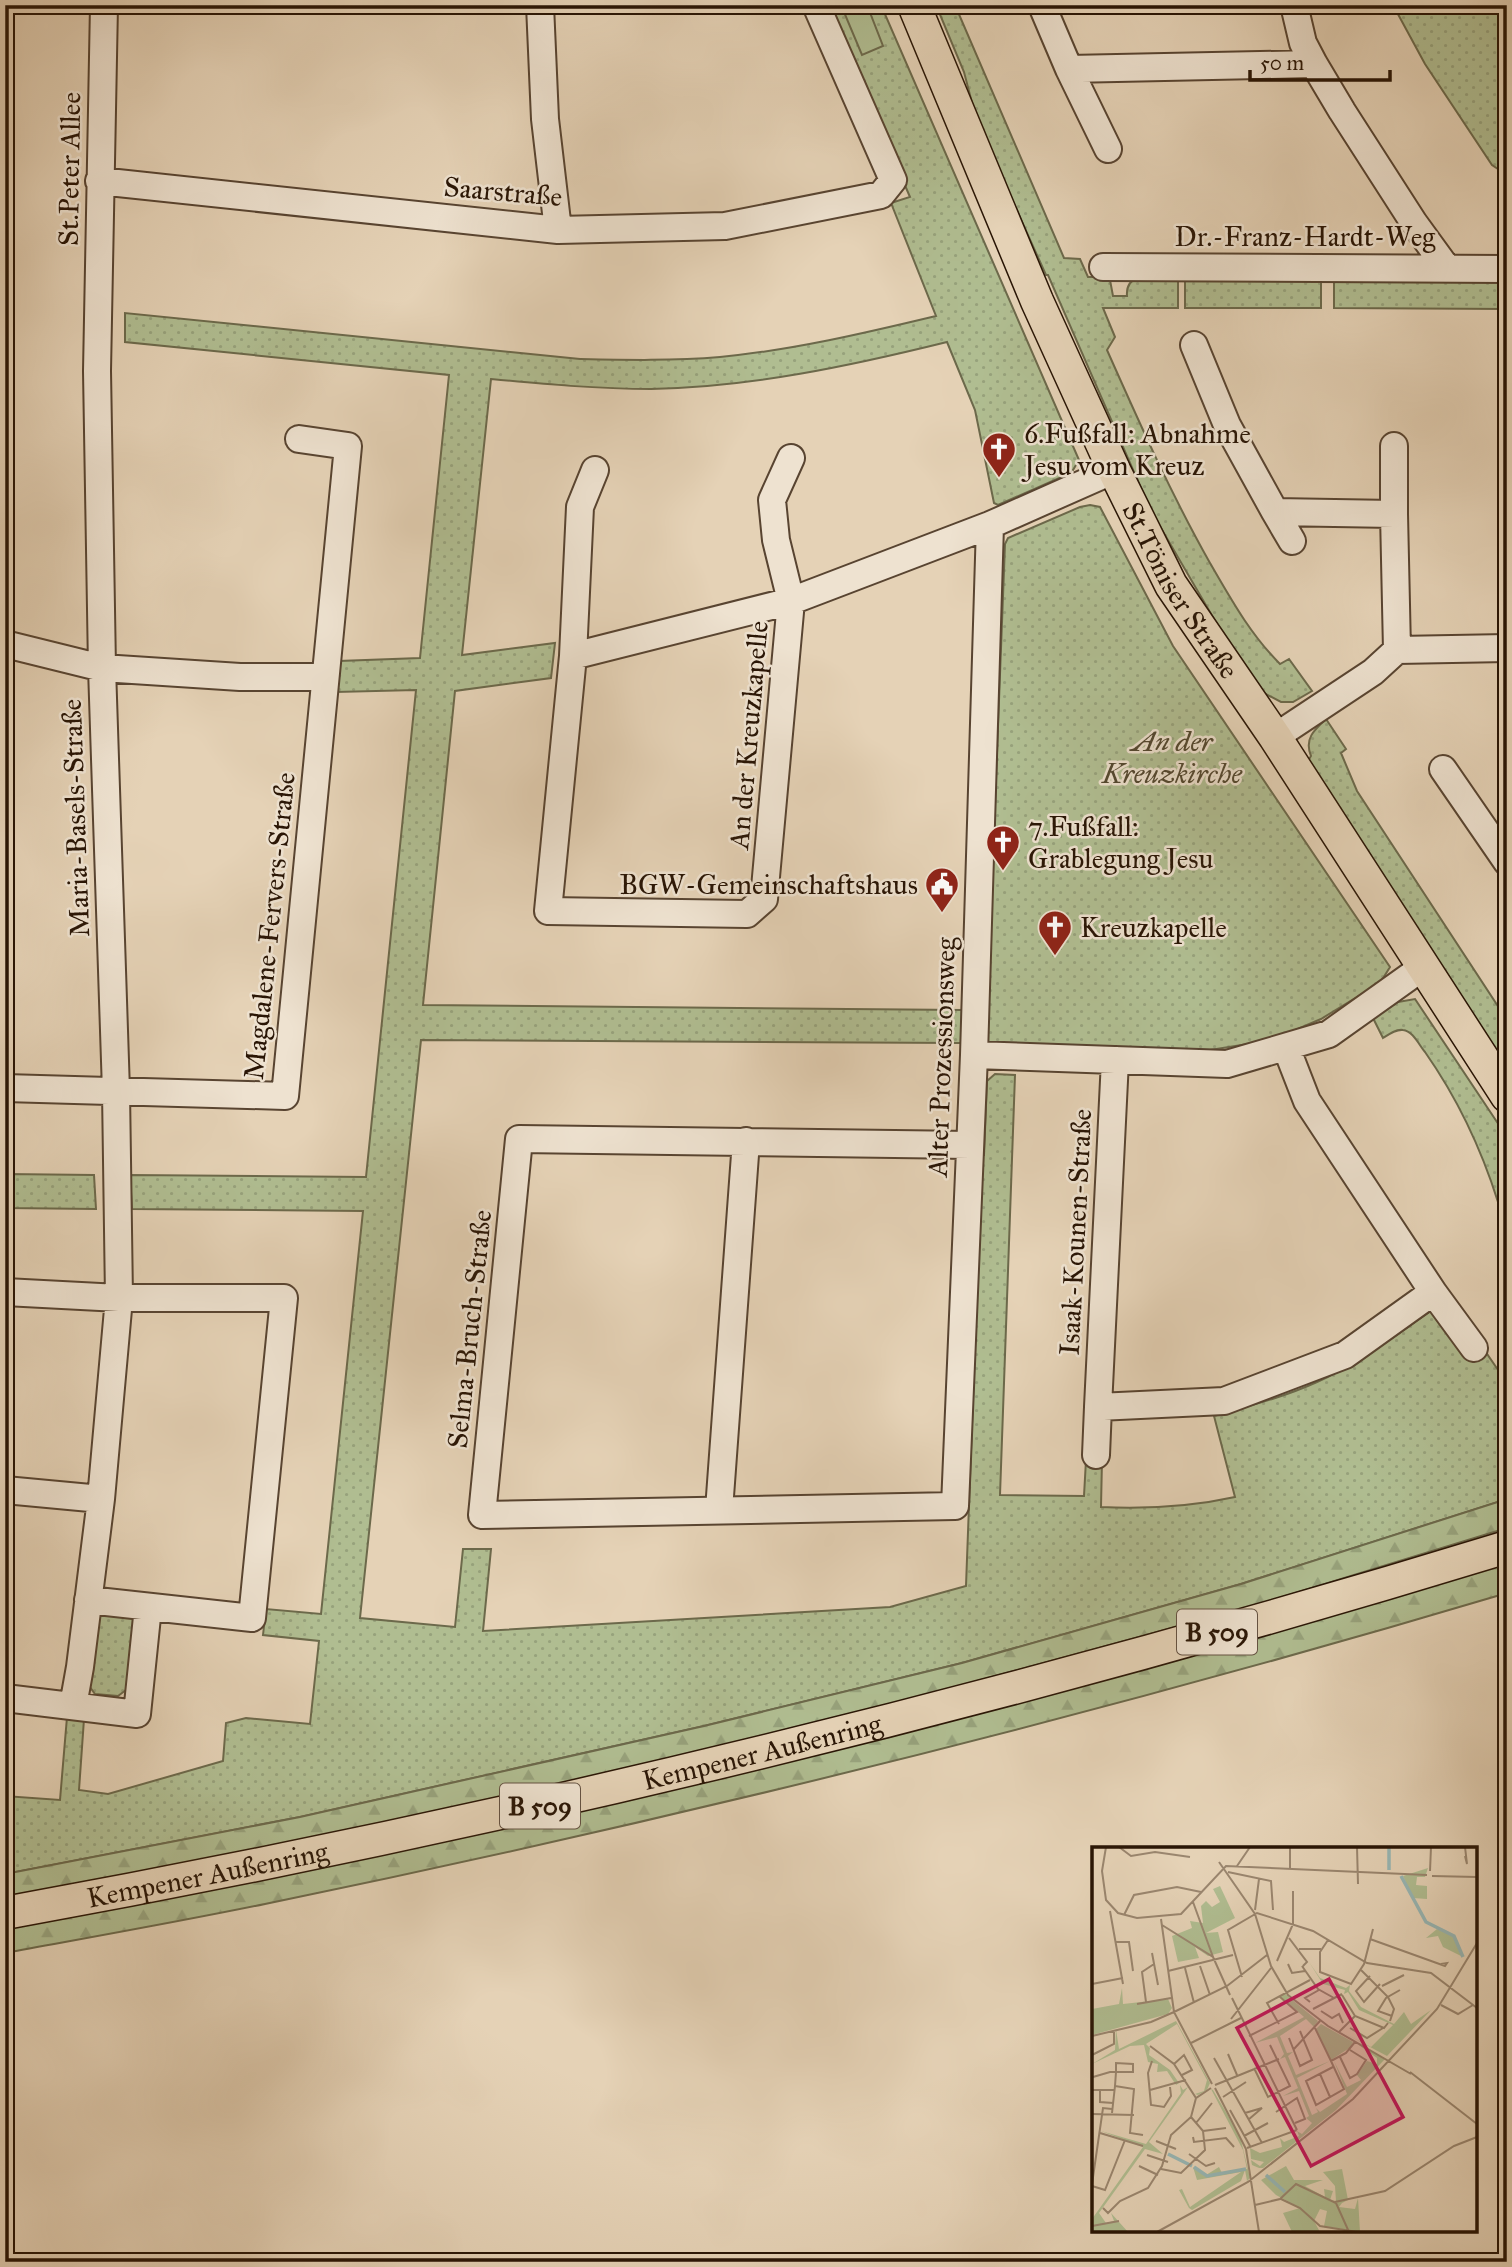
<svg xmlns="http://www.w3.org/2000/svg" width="1512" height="2267" font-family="'IM FELL Great Primer',serif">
  <defs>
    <pattern id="grass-dots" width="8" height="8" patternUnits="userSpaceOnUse" patternTransform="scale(1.75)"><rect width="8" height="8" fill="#b0bd91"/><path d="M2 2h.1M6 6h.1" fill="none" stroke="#97a27c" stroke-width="1.8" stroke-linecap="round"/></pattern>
    <pattern id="forest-firs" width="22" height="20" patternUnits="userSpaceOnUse" patternTransform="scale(1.75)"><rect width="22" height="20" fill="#b0bd91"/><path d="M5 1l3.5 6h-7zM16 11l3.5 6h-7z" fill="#97a27c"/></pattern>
  </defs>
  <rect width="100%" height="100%" fill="#e5d2b6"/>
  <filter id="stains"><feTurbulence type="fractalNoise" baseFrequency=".00286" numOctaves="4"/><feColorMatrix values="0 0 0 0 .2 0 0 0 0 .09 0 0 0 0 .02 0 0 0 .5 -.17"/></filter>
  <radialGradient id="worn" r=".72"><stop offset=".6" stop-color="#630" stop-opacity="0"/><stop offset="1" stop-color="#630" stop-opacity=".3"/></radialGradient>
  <path fill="url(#grass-dots)" stroke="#6c694b" stroke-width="2" d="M827,5H881L1079,460L1073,470L1064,476L998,505L994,503L975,410L947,342C850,366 751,387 651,389C597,389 544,384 491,379L462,655L555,643L551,678L455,691L423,1005L962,1010L961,1043L421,1040L360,1618L455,1627L463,1549H491L483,1631L890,1607L966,1586L982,1155H984L987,1081L995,1074L1015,1075L1000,1495L1084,1496L1086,1460H1102L1101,1507C1147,1509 1190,1507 1235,1497L1214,1416C1249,1406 1284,1397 1317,1382C1360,1363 1398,1333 1437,1307L1485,1351L1507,1383V1499L1241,1584L962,1663L704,1726L300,1817L5,1874V1796L60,1800L67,1717L84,1719L79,1790L108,1794L223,1761L226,1723L246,1718L310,1724L319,1641L263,1635L266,1609L321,1614L363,1211L132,1209L130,1175L366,1177L416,690L336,692L339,661L420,658L449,375L125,342V313L580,359C627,360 673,361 720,357C793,350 865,333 936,316L891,203L910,197Z
    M936,5H955L1064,258L1080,259L1088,277H1102L1110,280L1113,296H1127C1125,270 1156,277 1174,277L1178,281V308H1103L1115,337L1107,350C1139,422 1171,494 1210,563C1231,599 1250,634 1280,664L1289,659L1312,691L1293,702H1281L1262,692L1221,631L1151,511L1048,275H1046L977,122L964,72Z
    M1393,5H1507V175L1492,165L1425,64Z
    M1189,277L1317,278L1321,283V308H1185V281Z
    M1507,277V309L1334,308V283L1338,278Z
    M1090,505L1100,507L1173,646L1390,967L1380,983L1321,1019L1286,1034L1248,1044L1210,1050L990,1045L986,1040L1005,544L1008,538L1080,507Z
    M1326,719L1346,749L1341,753L1357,791L1507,1020V1077L1308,761L1311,756C1304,739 1314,730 1326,719Z
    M1415,999L1507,1137V1203L1498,1202C1481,1148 1458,1099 1425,1052C1419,1045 1413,1031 1403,1030C1396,1029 1389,1034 1383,1038L1373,1018L1398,1002Z
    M5,1174L94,1175L96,1209L5,1208Z
    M104,1609L127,1611L137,1622L130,1687L118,1696L95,1694L87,1683L93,1618Z"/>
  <path fill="url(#forest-firs)" stroke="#6c694b" stroke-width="2" d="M1507,1499V1528L1256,1605L702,1756L5,1904V1874L300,1817L704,1726L962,1663L1241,1584Z
    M1507,1562V1593C1098,1715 682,1818 265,1904C178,1922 92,1937 5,1953V1926Z"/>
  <path fill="#b0bd91" stroke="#6c694b" stroke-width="2" d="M841,5H867L883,46L862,55Z"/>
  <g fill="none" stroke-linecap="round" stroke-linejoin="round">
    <g stroke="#584431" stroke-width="30">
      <path id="minor" d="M540,5L545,119L558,230
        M1294,5L1303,43L1314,64L1342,111L1414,223L1446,267
        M1043,8L1069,69
        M1108,149L1069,69L1314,64
        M99,181L558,230L725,226L881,195L893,180L816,5
        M1103,267L1507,269
        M1194,345L1227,425L1275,512L1394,514L1397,650
        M1394,446V514
        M595,470L580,507L573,656L548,911L747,914L764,899L791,601L776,540L772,500L791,458
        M1275,512L1292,541
        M5,644L102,668L240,677H325
        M573,656L791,601L990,525L1114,470
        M1275,737L1373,672L1397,650L1507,648
        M1443,769L1507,862
        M974,1055L1227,1064L1329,1034L1423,967
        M1115,1060L1098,1407L1224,1401L1345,1355L1433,1292L1307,1101L1286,1047
        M5,1088L285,1096L348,446L299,439
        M970,1145L519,1139L482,1515L955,1506L974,1055L990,525
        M5,1292L119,1298H284L252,1618L88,1600
        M1433,1292L1474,1348
        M1096,1455L1098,1407
        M5,1490L101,1499
        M719,1510L746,1141
        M5,1698L137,1714L148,1607
        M73,1706L80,1667L101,1499L119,1298L116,1091L102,668L97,371L104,5"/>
    </g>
    <g stroke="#291505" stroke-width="35">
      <g id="major">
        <path id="s1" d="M914,5L1037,301L1114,470L1171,585L1275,737L1507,1096"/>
        <path id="s2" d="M5,1913C513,1821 1014,1698 1507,1547"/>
      </g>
    </g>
    <use href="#minor" stroke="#eee2d0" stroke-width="26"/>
    <use href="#major" stroke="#e5d2b6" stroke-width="32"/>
  </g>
  <defs>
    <g id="church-pin" transform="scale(1.75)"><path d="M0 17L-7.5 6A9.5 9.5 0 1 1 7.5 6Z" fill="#8f2418" stroke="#eee2d0"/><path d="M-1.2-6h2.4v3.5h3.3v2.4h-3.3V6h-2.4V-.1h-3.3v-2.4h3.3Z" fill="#fff"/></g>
    <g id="civic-pin" transform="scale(1.75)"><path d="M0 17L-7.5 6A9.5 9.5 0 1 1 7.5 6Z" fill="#8f2418" stroke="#eee2d0"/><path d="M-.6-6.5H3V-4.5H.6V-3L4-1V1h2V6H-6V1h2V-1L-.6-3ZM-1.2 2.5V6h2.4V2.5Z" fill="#fff"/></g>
  </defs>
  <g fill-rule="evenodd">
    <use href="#church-pin" x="999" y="449"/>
    <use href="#church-pin" x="1003" y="842"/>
    <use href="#civic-pin" x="942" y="884"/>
    <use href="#church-pin" x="1055" y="927"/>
  </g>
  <g text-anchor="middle" stroke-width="5" stroke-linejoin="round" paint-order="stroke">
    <g fill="#eee2d0" stroke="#645242" stroke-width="2">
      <rect x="1177" y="1609.5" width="80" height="45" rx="5"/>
      <rect x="500" y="1783.5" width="80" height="45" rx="5"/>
    </g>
    <g font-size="26" font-weight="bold" fill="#291505">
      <text x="1217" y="1641">B 509</text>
      <text x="540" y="1815">B 509</text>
    </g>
    <g font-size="28" fill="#291505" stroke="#eee2d0">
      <text transform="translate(69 169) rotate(-89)" y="10">St.Peter Allee</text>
      <text transform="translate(503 191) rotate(5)" y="10">Saarstraße</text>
      <text x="1305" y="246">Dr.-Franz-Hardt-Weg</text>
      <text dy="10" stroke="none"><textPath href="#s1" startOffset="644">St.Töniser Straße</textPath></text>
      <text transform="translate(748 735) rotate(-85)" y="10">An der Kreuzkapelle</text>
      <text transform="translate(75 818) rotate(-92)" y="10">Maria-Basels-Straße</text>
      <text transform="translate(269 926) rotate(-84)" y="10">Magdalene-Fervers-Straße</text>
      <text transform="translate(941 1057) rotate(-88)" y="10">Alter Prozessionsweg</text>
      <text transform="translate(1075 1232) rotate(-87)" y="10">Isaak-Kounen-Straße</text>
      <text transform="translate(469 1329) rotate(-84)" y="10">Selma-Bruch-Straße</text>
      <text dy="10" stroke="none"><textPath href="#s2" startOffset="774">Kempener Außenring</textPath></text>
      <text dy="10" stroke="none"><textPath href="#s2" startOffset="206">Kempener Außenring</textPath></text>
    </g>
    <g font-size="28" fill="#291505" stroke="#eee2d0" text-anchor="start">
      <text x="1024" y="443">6.Fußfall: Abnahme<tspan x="1024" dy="32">Jesu vom Kreuz</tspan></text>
      <text x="1028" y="836">7.Fußfall:<tspan x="1028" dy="32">Grablegung Jesu</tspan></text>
      <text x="918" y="894" text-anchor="end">BGW-Gemeinschaftshaus</text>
      <text x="1080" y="937">Kreuzkapelle</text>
    </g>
    <g font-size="28" font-style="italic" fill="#52472f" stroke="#eee2d0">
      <text x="1172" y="751">An der<tspan x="1172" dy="32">Kreuzkirche</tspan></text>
    </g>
  </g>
  <g transform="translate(1092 1847)">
    <rect width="385" height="385" fill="#e5d2b6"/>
    <path d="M336,21L333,30H325L324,38L335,39V52L321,51L311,29ZM345,82L361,88L369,109L351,100L346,89L334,91ZM217,115L228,131L254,141L258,138L257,144L269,160L302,177L312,165L319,177L339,163L295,209L250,185L279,200L301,178L267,163L256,145L252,147L253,143L231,137ZM30,141L31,157L76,152L80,161L76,167L0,188V162L27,157ZM192,146L226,174L222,180L214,172L188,189L195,206L201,205L196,209L204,228L238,214L205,231L220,268L226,265L224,261L228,265L255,247L242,214L255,240L269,233L265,228L275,214L285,217V211L264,196L293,212L244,263L171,321H167L160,318L159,313L168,319L172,315L159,312L158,301L168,306L190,300L188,291L192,295L207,289L205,284L210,287L220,276L214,271L217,269L207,244L191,249L206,241L193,210L188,212L192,207L185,190L163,196L212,170L188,149ZM84,174L118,236L115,243L106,248L103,247L112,244L115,233L85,177L54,197L58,201L57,208L78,223L87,236L84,238L75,224L65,225L66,217L56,215L52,198L38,199L0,217L23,203L24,182L27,202ZM229,177L261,195L259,200L239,213L224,182ZM88,238L91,243L96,240L57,295L71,307L53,302L7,366L14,376L22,374L19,366L36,385H0V372L51,300L9,284L54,297L89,246ZM119,242L121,243L148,289L158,331L155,334L153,323L149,334L100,363L97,361L87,343L90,342L98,360L149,325L105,333L101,320L114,328L127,320L130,326L155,322L151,303ZM194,319L202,333H231L213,339L233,350L232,342L241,344L238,353L244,354L243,339L231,325L250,322L256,353L250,356L247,360L263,362L266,351L268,385L232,379L235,364L228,362L222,374L228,385H200L191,366L208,361L184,348L169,333Z" fill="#b0bd91"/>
    <path d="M128,39L143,71L114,86L126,85L131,105L116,109L103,100L107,111L86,115L80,89L100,81L98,74L111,76L109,59L114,54L120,60L128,55L121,42Z" fill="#b0bd91"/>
    <path fill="none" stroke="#97b6b4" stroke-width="3.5" d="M297,23V0M309,29L334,75L362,89L371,110M76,307L100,319M102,320L115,329L154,322M174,328L193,345"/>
    <path fill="none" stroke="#9a866f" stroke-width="2" d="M14,0L10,24L14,53L26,66L45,71L89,67L134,19L335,28M27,0L39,9L63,5L98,10M265,0L266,37M373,9L375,17L373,0M127,15L163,67L179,119L196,148L236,179L319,227M145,19L158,0M198,22V0M338,24L339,0M136,25L179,34L181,63M340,29L385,30M101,55L121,110M163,63L167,32M18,64L31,137M32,68L42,48L85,40L109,45M69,72L82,165L120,237M70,78L121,110L138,148M197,91L215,115L211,119M278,92L353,119L355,116L349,117M236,93L228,105V125L259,137L272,117L281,82M24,95H37L41,124M207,102H229M60,106L66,138M185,114L201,77V44M196,117L200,126L213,124M108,119L118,148M210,119L226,142L242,151M93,121L102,156M268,122L296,150L302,162L298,174M76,124L141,108M278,129L264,144L272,155L288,137M150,130L136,83L165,66L221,84L275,116L339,126L385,161M0,137L31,131M290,139L312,128M250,148L263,169L292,181L296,176M140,151L205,283M54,155L50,125L62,117M218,155L213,151L227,143M45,157L79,151M349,158L366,167L381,158M221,162L250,147M229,164L240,171L247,167L251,176M82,165L135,139L175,108M300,169L286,164L294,151L308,143M139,172L179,121M187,177L175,156L218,133M223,181L239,214L252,242L224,258L214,234L241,220M258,181L275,191L291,181M247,185L263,169M0,189L59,175L82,165M157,189L205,165L187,149M197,191L208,219L220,213L208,184M99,196L149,171M58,199L82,217L104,251L119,241M201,203L228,174M136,207L145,228M0,208L22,197V184M248,210L258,231L265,227L274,213L258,203M122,211L170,296M60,214L56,226L59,258L72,260L79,249L78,240M239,214L254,206L263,195M82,217L92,208L100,223L90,228M162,221L176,250L198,239L178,198M318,225L385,277M228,227L238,250M1,230L18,225H41V217L24,216V225L23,239L20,266M123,238L187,212M23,239L42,242L38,286L51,288M123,241L154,302L167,385M0,243H23M8,243V255L21,256M58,243L94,233M131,250L154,235M138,263L158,299M184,265L205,251L213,272L203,276M153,266L170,261L156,273M0,267L42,268M104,276L120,256M111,284L134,281M8,286L51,299M152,289L176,276M101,290L102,295L134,291L142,300M64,294L84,302M155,301L205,283M97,307L114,319L123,316M55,308L76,315M47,319L66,328M69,322L89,326L113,303L111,284L99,270M0,337L11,261L20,262M0,339L13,343L33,293M189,352L208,361L228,379L265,385M243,355L293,344L362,299L385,290M163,358L188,352L204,337L244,356L257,385M11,361L16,366L28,354L56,341L70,319L79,288L99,270L104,251M0,379L27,374M65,385L156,335L261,252L345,162L385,96"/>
    <path fill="#c2185b" fill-opacity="0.15" stroke="#c2185b" stroke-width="3.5" d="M237,132L311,270L219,319L145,181Z"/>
    <rect width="385" height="385" fill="none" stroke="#291505" stroke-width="3.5"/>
  </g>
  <rect width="1512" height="2267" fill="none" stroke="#e5d2b6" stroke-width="28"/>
  <rect x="7" y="7" width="1498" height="2253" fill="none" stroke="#291505" stroke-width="3.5"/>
  <rect x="14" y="14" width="1484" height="2239" fill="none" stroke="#291505" stroke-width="2"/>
  <path d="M1250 70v10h140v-10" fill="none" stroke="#291505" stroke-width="3.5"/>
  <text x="1260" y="70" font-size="21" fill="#291505" stroke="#eee2d0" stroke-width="5" paint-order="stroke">50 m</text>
  <rect width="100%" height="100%" filter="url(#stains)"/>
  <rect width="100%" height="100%" fill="url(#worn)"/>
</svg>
